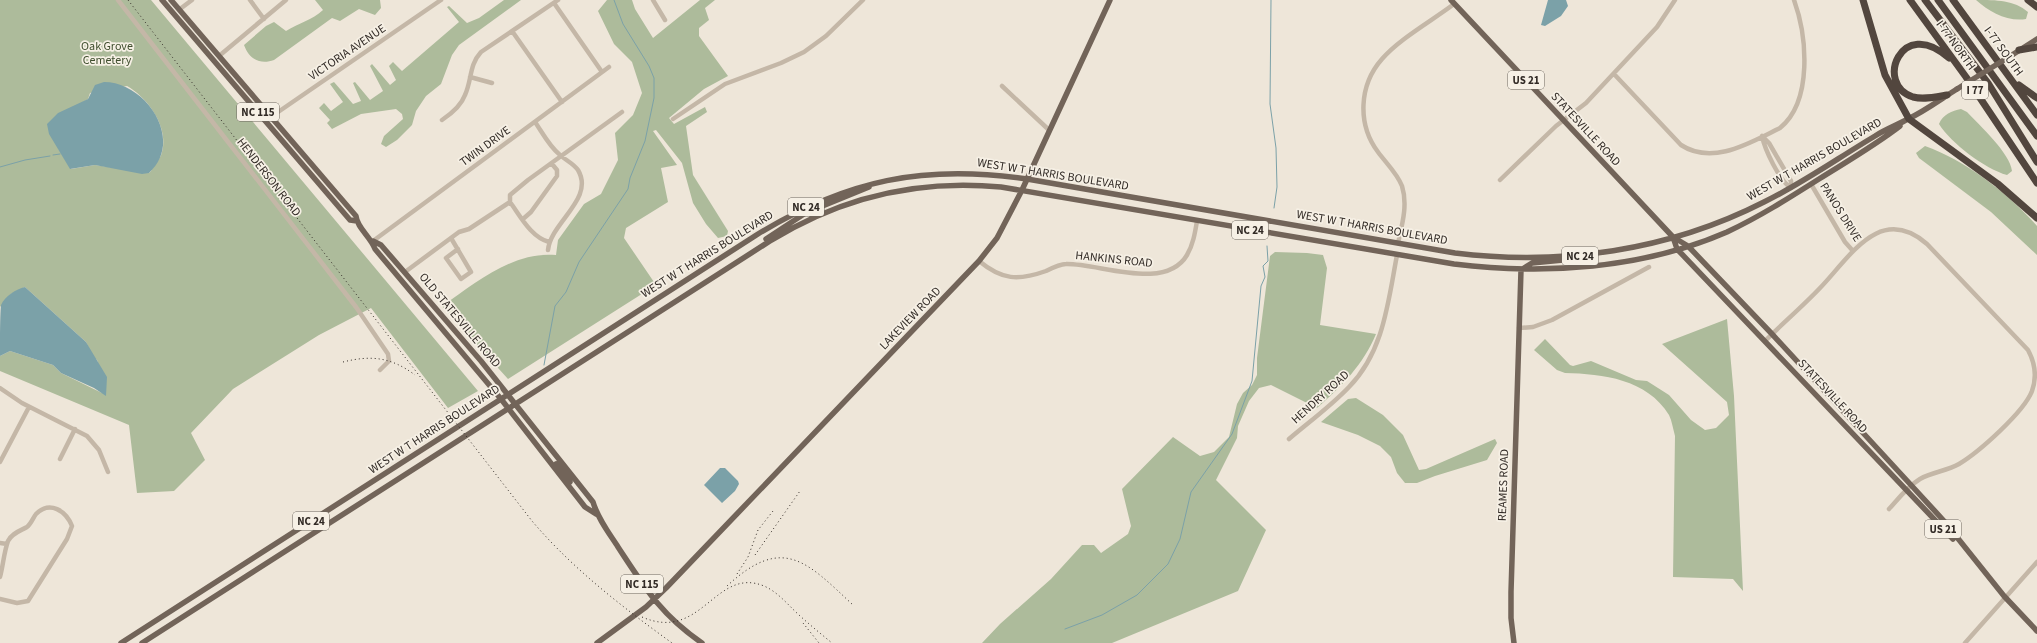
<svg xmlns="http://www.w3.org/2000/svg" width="2037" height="643" font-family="'Source Sans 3',sans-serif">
  <rect width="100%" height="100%" fill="#eee6d9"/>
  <path fill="#adbb9b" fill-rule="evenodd" d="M0,0H151L478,391L448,408L371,308L319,335L233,389L191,433L205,460L174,491L137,493L129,425L0,371V356L10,351L53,365L61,373L102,393L105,381L97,360L93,357L86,342L25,287L11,294L0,307ZM127,86C148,98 169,127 162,152C161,158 154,165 151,171L149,173L95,165L71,169L58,148L79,105L88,99L90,93Z
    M315,0H380L381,8L375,15L359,9L340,21L332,18L274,60C260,65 249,59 244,45L266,26L274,22L286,31C299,23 312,20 323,10Z
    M504,0H521L459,45L452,55L441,84L426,96L416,111L412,125L397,140L386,147L381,144L384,136L403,119L402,114L396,109L361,114L332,129L327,123L330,120L319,108L324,103L331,111L343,102L330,84L334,82L353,104L361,101L353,83L355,82L370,100L383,91L370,66L372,64L390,85L396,80L389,66L393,62L402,71L459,22L447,7L449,6L467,23L479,18Z
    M607,0H632L635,9L653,38L700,0H715L705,8L709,20L699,28V36L728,76L704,89L669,118L674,124L705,107L707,112L686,126L693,175L728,231L727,236L718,238L706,224L693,203L682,163L656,130L653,131L677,165L661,168L668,202L626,228L624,238L656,285L508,379L442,306C476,283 513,251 556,255L558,240L584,204L601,194L618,160L615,133L633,115L642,93L632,62L614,44L598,11Z
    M1976,0C1997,0 2014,0 2028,12L2026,19C2008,22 1989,12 1976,0Z
    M1961,109L1967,112C1980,126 2010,153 2012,171L2007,175C1985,169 1951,143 1939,124C1943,114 1952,111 1961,109Z
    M1925,146C1965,160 2009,194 2037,226V255L1991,212L1919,158L1916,153Z
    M1275,252L1307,253L1323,255L1327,268L1320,325L1376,334C1363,365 1342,386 1317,408L1271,385L1259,388L1249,401L1238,426L1237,438L1216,480L1266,530L1238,591L1112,643H982L1000,624L1051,579L1082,545H1094L1101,553L1128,534L1131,526L1122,489L1173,437L1200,456L1214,452L1229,437L1237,404L1243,393L1252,385L1257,375V358L1270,256Z
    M1727,319L1734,396L1743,591L1733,579L1673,577L1675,436C1673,429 1672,421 1669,415C1647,379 1603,374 1565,373L1557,370L1534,350L1545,339L1570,365L1573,366L1591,361L1636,380L1647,381L1669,395L1691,420L1705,430L1716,428L1729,415L1727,402L1662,344Z
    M1356,398L1383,415L1403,435L1419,470L1426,469L1495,439L1497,443L1487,460L1435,476L1417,483H1405L1397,473L1391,457L1380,446L1358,435L1321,422L1348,399Z"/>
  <path fill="#7ba1a8" d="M1548,0H1566L1568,6L1561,16L1545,26L1541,25Z
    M104,82C146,82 185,140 149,173L142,174L95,165L70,169L49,134L47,124L58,113L88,99L95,85Z
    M25,287L86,342L107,377L106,396L94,388L61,373L53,365L10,351L0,356C0,345 0,313 1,305C5,296 16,289 25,287Z
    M720,468H725L738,481L739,484L735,491L722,503L704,485Z"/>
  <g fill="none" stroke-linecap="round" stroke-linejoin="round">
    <path stroke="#7ba1a8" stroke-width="1" d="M1271,0L1270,104L1276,148L1277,187L1274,208
      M53,155L60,154
      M0,167L25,160L50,156
      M544,365L555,306L566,292L579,262L628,189L630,178L645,141L654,98V78L649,66L623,24L614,0
      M1065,629L1102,615L1137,595L1168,564L1180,539L1191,492L1232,434L1252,381L1261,286L1265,277L1263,266L1268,261L1267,246"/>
    <path stroke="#c4b7a7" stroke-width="4.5" d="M118,0L356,307L388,354L389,361L380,370
      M250,0L264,19
      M653,0L665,20
      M554,3L602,72
      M180,9L192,0
      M512,31L562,102
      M219,56L286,0
      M1614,74L1681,145C1713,166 1751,142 1780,128C1813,101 1807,36 1794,0
      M470,77L492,83
      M1002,86L1049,130
      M673,119L725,84L781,63L804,52L826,36L863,0
      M442,120C451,114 461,106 465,95C472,80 469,65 481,52L558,0
      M265,121L441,0
      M535,122C542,132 549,146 559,154C565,160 573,163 578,170C595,199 551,222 548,250
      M1762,136L1769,143L1791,181V188
      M1762,136C1765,150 1779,180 1791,188
      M1500,180L1556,126L1586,103L1657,27L1675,0
      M1811,184L1845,242L1853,251
      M510,202C521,217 531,237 549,242
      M523,219L531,212L557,176V170L552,164
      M451,238L471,272L461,279L446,258L458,249
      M373,241L609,67
      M1398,243C1402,225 1408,205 1402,186C1397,173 1386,163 1378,152C1357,124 1359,85 1382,59C1399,39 1433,20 1454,4
      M979,261C1002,280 1018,281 1046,271C1052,268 1060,264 1066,264C1099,263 1165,292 1187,255C1193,245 1195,233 1197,221
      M405,272L459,232L469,229L510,202V195L528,180L622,112
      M1519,328L1533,327L1552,320L1649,267
      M1765,341C1783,323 1803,306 1820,288C1850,257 1880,203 1927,244L2028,350C2035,363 2037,377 2032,391C2024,412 1979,452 1959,464C1947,471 1932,472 1920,479C1907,487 1899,498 1889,509
      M0,388L22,403L87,436L99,450L108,472
      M1289,439C1309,422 1331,406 1349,387C1384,351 1388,302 1397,255
      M60,459L75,429
      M0,462L29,407
      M0,543L7,544
      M0,577C3,566 4,552 8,541C12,533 20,531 27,527C31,524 33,518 36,514C50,500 66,511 72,526L67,539L28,601L17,603L0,599
      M1965,643L2037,562"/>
    <path stroke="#726459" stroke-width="5.5" d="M162,0L350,220L357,221
      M171,0L356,216C357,228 371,237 375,249L501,399L585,507L596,514
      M1451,0L1673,237L1688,246L1772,334L1911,485L1944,521L2004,596L2037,631
      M2012,55L2037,39
      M812,217L814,212L820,207L869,187
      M1673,237L1677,249L1953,539
      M766,239L804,214L811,205
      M373,241L381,245L481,361L593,502C598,519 609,533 618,547C645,588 661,615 702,643
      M1521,270L1532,263L1584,258
      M556,464L570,482
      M121,643L758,234C847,180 923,164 1027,179L1455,253C1561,266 1668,251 1764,202C1803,183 1838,158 1875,136C1886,129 1897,125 1908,119C1925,111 1941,99 1957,89
      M142,643L770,241C841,197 918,179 1001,187L1454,264C1545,275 1642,269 1727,232C1759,217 1789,198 1819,179C1846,162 1874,146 1900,126
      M597,643L646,607L666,588L979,261L997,238L1022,190L1110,0
      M1514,643L1511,618V592L1521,270"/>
    <path stroke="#52463e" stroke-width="7" d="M1863,0L1885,75L1909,119L1998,184L2037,218
      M1910,0L1966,77L2037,183
      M1925,0L1988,83L2037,162
      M1938,0L2037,136
      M1953,0L2037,115
      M2028,0L2037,7
      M2019,50L2037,47
      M2019,85L2037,98
      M1947,95C1936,97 1924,100 1913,97C1874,85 1901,15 1949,58"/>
    <path stroke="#322b26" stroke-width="1" stroke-dasharray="1 3" stroke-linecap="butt" d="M128,0L532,521C573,569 621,606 672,643
      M343,362C371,355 391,357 415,375
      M755,555L800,491
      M737,574L748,557L758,530L773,511
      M727,586C783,534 807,562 853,605
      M642,617C702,643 715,566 764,586C778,592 788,605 799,615C810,625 821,634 832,643
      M803,623L819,643"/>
    <path stroke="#726459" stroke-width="5.5" d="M1957,89L2012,55"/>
  </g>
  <g text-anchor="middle" stroke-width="3.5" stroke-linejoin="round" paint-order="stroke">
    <g fill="#f6f0e5" stroke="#6d665f" stroke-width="1">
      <rect x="1508" y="71" width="36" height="18" rx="3"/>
      <rect x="1962" y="81" width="26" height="18" rx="3"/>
      <rect x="237" y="103" width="42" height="18" rx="3"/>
      <rect x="788" y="198" width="36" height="18" rx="3"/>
      <rect x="1232" y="221" width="36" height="18" rx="3"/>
      <rect x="1562" y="247" width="36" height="18" rx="3"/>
      <rect x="293" y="512" width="36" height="18" rx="3"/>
      <rect x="1925" y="520" width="36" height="18" rx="3"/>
      <rect x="621" y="575" width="42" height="18" rx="3"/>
    </g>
    <g font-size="11" font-weight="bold" fill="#322b26">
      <text x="1526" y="84">US 21</text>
      <text x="1975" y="94">I 77</text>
      <text x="258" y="116">NC 115</text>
      <text x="806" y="211">NC 24</text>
      <text x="1250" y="234">NC 24</text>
      <text x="1580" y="260">NC 24</text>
      <text x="311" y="525">NC 24</text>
      <text x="1943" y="533">US 21</text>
      <text x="642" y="588">NC 115</text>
    </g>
    <g font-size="12" fill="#322b26" stroke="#f6f0e5">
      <text transform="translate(1956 45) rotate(54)" y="4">I-77 NORTH</text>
      <text transform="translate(2004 51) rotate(54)" y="4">I-77 SOUTH</text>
      <text transform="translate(347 52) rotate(-34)" y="4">VICTORIA AVENUE</text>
      <text transform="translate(1586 129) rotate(47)" y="4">STATESVILLE ROAD</text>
      <text transform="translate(485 146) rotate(-36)" y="4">TWIN DRIVE</text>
      <text transform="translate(1814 159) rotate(-30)" y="4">WEST W T HARRIS BOULEVARD</text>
      <text transform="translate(1053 174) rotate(9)" y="4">WEST W T HARRIS BOULEVARD</text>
      <text transform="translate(269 177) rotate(52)" y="4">HENDERSON ROAD</text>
      <text transform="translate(1841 212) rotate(58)" y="4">PANOS DRIVE</text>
      <text transform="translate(1372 227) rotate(10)" y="4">WEST W T HARRIS BOULEVARD</text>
      <text transform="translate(707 254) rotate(-32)" y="4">WEST W T HARRIS BOULEVARD</text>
      <text transform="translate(1114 259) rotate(6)" y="4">HANKINS ROAD</text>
      <text transform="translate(910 318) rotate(-46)" y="4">LAKEVIEW ROAD</text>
      <text transform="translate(460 320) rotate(50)" y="4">OLD STATESVILLE ROAD</text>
      <text transform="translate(1833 396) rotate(47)" y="4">STATESVILLE ROAD</text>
      <text transform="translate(1320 397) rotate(-42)" y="4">HENDRY ROAD</text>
      <text transform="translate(434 429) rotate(-33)" y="4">WEST W T HARRIS BOULEVARD</text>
      <text transform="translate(1503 485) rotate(-88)" y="4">REAMES ROAD</text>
    </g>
    <g font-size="12" fill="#3e4d2d" stroke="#f6f0e5">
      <text x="107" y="50">Oak Grove<tspan x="107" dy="14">Cemetery</tspan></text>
    </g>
  </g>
</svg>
